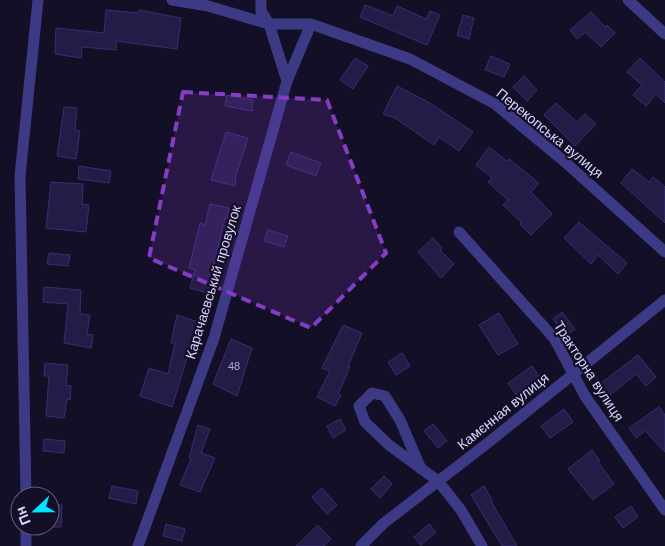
<svg xmlns="http://www.w3.org/2000/svg" width="665" height="546" font-family="Helvetica,sans-serif">
  <rect width="100%" height="100%" fill="#130f26"/>
  <path fill="#241b47" stroke="#3b2d73" d="M365,5L393,16L397,6L426,19L430,11L440,15L427,45L360,17Z
    M106,10L139,13V10L181,18L177,49L116,41V50L82,47L81,58L55,54L56,28L104,33Z
    M591,12L605,27L607,25L615,33L601,47L585,32L577,39L570,30Z
    M463,15L474,18L469,39L457,35Z
    M491,56L510,64L504,77L485,70Z
    M355,58L368,66L353,89L340,80Z
    M640,58L665,82V103L656,94L646,106L633,95L642,85L627,72Z
    M524,76L537,90L527,101L513,87Z
    M397,86L430,103L473,132L459,151L439,137L434,145L395,118L383,114Z
    M227,95L253,100L252,111L225,106Z
    M556,103L577,122L585,114L596,124L575,146L544,115Z
    M64,107L77,108L75,130L80,131L76,159L57,156Z
    M226,132L248,138L236,175L235,186L211,180Z
    M489,147L507,161L509,159L539,183L531,192L552,214L531,235L520,224L521,222L503,205L508,200L488,182L492,178L476,165Z
    M291,152L321,163L316,176L286,165Z
    M79,166L111,171L109,183L78,179Z
    M632,169L649,182L653,177L665,187V223L621,183Z
    M51,182L83,184L82,204L89,205L86,232L46,228Z
    M210,204L229,208L227,219L225,218L207,293L190,288L195,270L189,268L200,223L205,225Z
    M579,222L627,263L618,274L598,255L591,264L564,238Z
    M268,230L288,236L284,247L264,241Z
    M433,238L442,248L440,250L454,264L441,278L418,252Z
    M49,253L70,255L68,266L47,264Z
    M44,287L81,290L80,314L90,315L87,334L93,335L91,348L64,343L68,304L43,302Z
    M562,312L575,329L565,336L553,319Z
    M499,313L518,344L498,355L479,325Z
    M177,315L198,322L172,407L140,396L149,368L168,374L175,343H171Z
    M343,325L362,333L348,366L350,367L338,394L341,395L335,406L317,397L330,371L322,368Z
    M231,339L252,348L237,396L213,384Z
    M402,353L410,366L396,375L388,362Z
    M638,355L656,377L646,386L636,374L609,396L600,384Z
    M45,363L68,365L66,385L71,386L70,400L67,399L64,418L46,416L49,376H44Z
    M532,366L541,379L517,396L508,383Z
    M659,407L665,415V452L645,431L636,438L629,428Z
    M564,409L573,422L550,438L541,426Z
    M340,419L346,430L333,438L327,426Z
    M433,424L447,441L438,448L424,431Z
    M198,425L210,429L201,453L215,458L200,492L180,485L191,459L189,458Z
    M44,439L65,441L64,453L43,451Z
    M592,450L600,461L598,462L614,484L593,500L568,469Z
    M384,476L392,484L380,498L371,489Z
    M112,486L138,491L136,504L109,498Z
    M484,486L492,500L491,501L517,546H502L471,495Z
    M322,488L337,505L327,514L312,497Z
    M50,504L62,505L61,527H50Z
    M631,506L638,517L623,528L615,517Z
    M166,524L185,529L182,541L163,536Z
    M429,524L436,532L421,545L414,537Z
    M318,525L331,539L324,546H296Z"/>
  <g fill="none" stroke-linecap="round" stroke-linejoin="round">
    <path stroke="#3d3a85" stroke-width="11" d="M172,0L208,6L269,24H311L410,59L495,104L565,162L665,252
      M628,0L665,34
      M287,81L311,24
      M459,232L554,338L585,396L665,510
      M421,469L400,420L385,396L372,393L359,406L365,422L389,445L438,481L461,510L482,546
      M26,496L20,176L38,0
      M26,546V526
      M138,546L214,338L287,81L269,24L261,11V0
      M361,546L384,523L489,442L665,300"/>
  </g>
  <path fill="#843dc5" fill-opacity="0.2" stroke="#843dc5" stroke-width="4" stroke-dasharray="10 6" stroke-linejoin="round" d="M183,92L327,100L386,253L311,328L149,258Z"/>
  <g text-anchor="middle" stroke-width="4.5" stroke-linejoin="round" paint-order="stroke">
    <g font-size="11" fill="#aca6d1">
      <text x="234" y="370">48</text>
    </g>
    <g font-size="14" fill="#d9d4ff" stroke="#130f26">
      <text transform="translate(550 133) rotate(39)" y="5">Перекопська вулиця</text>
      <text transform="translate(213 282) rotate(-73)" y="5">Карачаєвський провулок</text>
      <text transform="translate(589 371) rotate(57)" y="5">Тракторна вулиця</text>
      <text transform="translate(503 411) rotate(-39)" y="5">Камєнная вулиця</text>
    </g>
  </g>
  <g transform="translate(35 511) rotate(248)"><circle r="24" fill="#130f26" stroke="#625e7d"/>
  <path d="M0-4L9 19L0 12L-9 19Z" fill="#00e5ff"/>
  <text y="-8" font-size="14" font-weight="bold" text-anchor="middle" fill="#d9d4ff">Пн</text>
  </g>
</svg>
